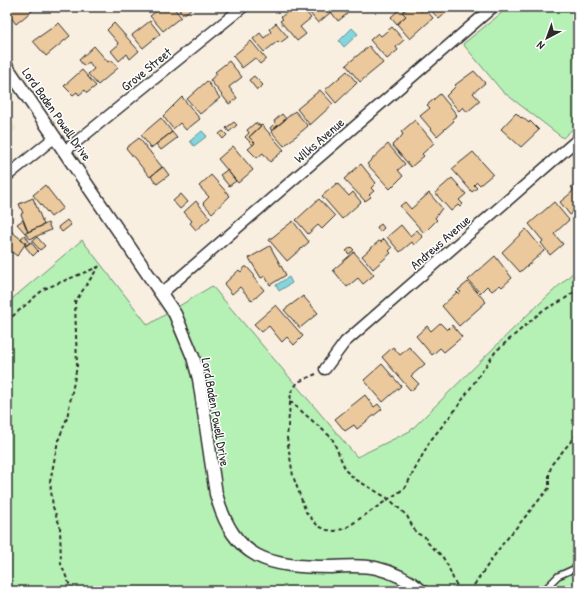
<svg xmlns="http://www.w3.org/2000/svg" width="585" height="598" font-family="'Patrick Hand',sans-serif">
  <rect width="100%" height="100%" fill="#f9efe1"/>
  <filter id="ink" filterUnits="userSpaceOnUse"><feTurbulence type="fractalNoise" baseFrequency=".025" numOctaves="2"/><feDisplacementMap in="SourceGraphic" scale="8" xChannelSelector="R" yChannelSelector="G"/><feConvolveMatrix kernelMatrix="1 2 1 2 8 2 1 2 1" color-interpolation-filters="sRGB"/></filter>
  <g filter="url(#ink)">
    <path fill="#f5e4cc" d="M7,115L17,129L7,137Z"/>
    <path fill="#b5f0b4" stroke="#708e70" d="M509,7H578V124L563,138L502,91L463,44Z
      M82,240L148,325L212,286L357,457L410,431L524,318L578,268V591H7V303Z"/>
    <path fill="#84d5dd" stroke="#609196" d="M352,28L358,34L344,47L339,41Z
      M202,131L207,136L194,146L190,141Z
      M289,277L292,283L279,291L276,285Z"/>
    <path fill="#ebc99c" stroke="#2b2b2b" d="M7,7H30L33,10L16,24L7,12Z
      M162,7H173L181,17L163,31L150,16Z
      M177,7H193L183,15Z
      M298,7H302L311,18L300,27L306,34L297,41L280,21L283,19L281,17L290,10L292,12Z
      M305,7H342L347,14L338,21L331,12L318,23Z
      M402,7L408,8L402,12L406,16L397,24L391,17Z
      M407,7H417L421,11L425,9L433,18L410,39L397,24L406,16L402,12Z
      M428,7H453L439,19Z
      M150,21L160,34L143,48L132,35Z
      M59,23L70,36L46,56L33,41Z
      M114,23L139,51L130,59L127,54L119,61L111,51L119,44L107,30Z
      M276,23L288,37L280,43L278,41L264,52L253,39L260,33L264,38L271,32L269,29Z
      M392,27L404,40L396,47L398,50L387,59L370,40L378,33L381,36Z
      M251,41L266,59L260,64L255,58L242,68L233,56Z
      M94,46L108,62L111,60L118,68L98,85L88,74L94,69L89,62L84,66L79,60Z
      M369,46L383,63L360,82L346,65Z
      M229,61L242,77L229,87L237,98L229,104L210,80L217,74L215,72Z
      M82,70L96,86L87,93L85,90L79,95L77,92L73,95L64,86Z
      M347,71L357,83L336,103L325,90Z
      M474,71L485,83L473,93L480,101L467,112L463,107L459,111L446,96L456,86L455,85Z
      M254,76L263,85L257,90L249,80Z
      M207,81L220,98L200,114L187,99Z
      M320,90L333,104L310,125L297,109Z
      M440,94L457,115L452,119L454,121L437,136L420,116L430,108L427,105Z
      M182,97L200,119L186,130L180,123L173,129L163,116Z
      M295,111L308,126L284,146L271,131Z
      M516,113L521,118L522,117L529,123L530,121L539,130L521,147L501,129Z
      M282,114L286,119L272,131L270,128L275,123L274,121Z
      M161,118L172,132L151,148L141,135Z
      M415,120L434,143L422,154L424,156L411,167L392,145L401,137L403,134L401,132Z
      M234,122L237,125L229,132L226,128Z
      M255,123L261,126L249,137L255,143L253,145L245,137L249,133L247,130Z
      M262,125L284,150L270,162L263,153L257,158L248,149L255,143L249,137Z
      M223,131L227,135L223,139L219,134Z
      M172,132L177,138L161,150L156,144Z
      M139,138L162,167L150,177L126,148Z
      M388,144L405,164L398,170L403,176L390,189L367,164Z
      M233,146L253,170L238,183L218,159Z
      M473,152L493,174L480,185L477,182L474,185L477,188L472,192L452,169Z
      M361,164L376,183L371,188L374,191L369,195L371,197L365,201L344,179Z
      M163,167L169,175L157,184L151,176Z
      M227,170L236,181L229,186L220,175Z
      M211,175L230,196L212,213L203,203L209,197L199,186Z
      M452,178L466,194L459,200L463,204L460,207L458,205L451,211L435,193Z
      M578,181V209L570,215L560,202L571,193L573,190L571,187Z
      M337,183L349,196L353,192L361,202L342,219L322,196Z
      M45,185L63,208L51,217L33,195Z
      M429,193L442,208L435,218L437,220L424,233L400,206L405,202L411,209Z
      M181,194L188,202L180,209L173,201Z
      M33,198L44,225L28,232L21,214L23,213L19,204Z
      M319,199L335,216L322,229L318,225L308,234L296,220Z
      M196,201L210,218L196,230L190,223L192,221L184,212Z
      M554,202L569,220L554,234L563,244L550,255L541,243L543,241L529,224Z
      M23,220L28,232L25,233L17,224Z
      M67,220L71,225L62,232L58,227Z
      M293,221L309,242L287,261L269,240Z
      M48,223L51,230L30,239L25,233Z
      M381,224L384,228L380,232L377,227Z
      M401,225L410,236L417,230L423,237L414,245L412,242L400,252L387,237Z
      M7,228L26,243L17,256L7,248Z
      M526,229L544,251L520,272L502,252Z
      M25,235L30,243L26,246L21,238Z
      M37,237L45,246L40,250L32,241Z
      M384,239L392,248L389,251L391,253L373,269L362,256L379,241L381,242Z
      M31,242L38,251L33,256L25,246Z
      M270,246L286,275L270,285L265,276L261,278L249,258Z
      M351,247L354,250L349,254L346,251Z
      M354,252L374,275L363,284L358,278L347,287L333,270Z
      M495,256L512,278L502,287L500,285L492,291L487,286L480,293L468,280Z
      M245,267H247L254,275L253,277L264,290L252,301L240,287L232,294L224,284L239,270L241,272Z
      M468,282L486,302L459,326L442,306L457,292L459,294L461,292L458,290Z
      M303,296L318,313L300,328L284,310Z
      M276,305L303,336L294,345L287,337L282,342L269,326L262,332L254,324Z
      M440,323L447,330L452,325L462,337L444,352L440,348L432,355L416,336L427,326L431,331Z
      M393,347L400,355L409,347L425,364L411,376L419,384L411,391L382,357Z
      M382,364L401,386L383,402L364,380Z
      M365,395L374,407L378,404L382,409L357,429L354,425L345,431L335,419Z"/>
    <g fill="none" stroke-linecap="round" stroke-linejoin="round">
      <g stroke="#2b2b2b" stroke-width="8">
        <path id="service" d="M543,591L558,576L578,567"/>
      </g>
      <g stroke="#2b2b2b" stroke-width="13">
        <path id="minor" d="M65,151L243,7
          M7,176L55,137
          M162,293L493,7
          M325,369L345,342L578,139"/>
      </g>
      <g stroke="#2b2b2b" stroke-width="15">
        <path id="tertiary" d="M7,67L175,314L193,357L199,379L216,494C234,560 268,567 331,567C345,566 362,565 376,568C393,572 409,580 422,591"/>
      </g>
      <path stroke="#2b2b2b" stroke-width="2" stroke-dasharray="4 3" stroke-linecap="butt" d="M7,321L44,289L98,267
        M316,374L298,382L291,392L287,438L293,476L306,512L318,526L327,530L335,531L346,528L405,488L430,441L456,409L496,351L542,311L563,300L578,289
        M290,401L332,438L346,471L355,479L389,499L407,516L416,533L425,537L428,543L442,556L448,566L455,583L462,591
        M72,591L61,564L60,526L53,507L50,482L58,441L67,418L77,366L75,302L99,266
        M470,591L501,546L549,488V474L552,464L578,433"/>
      <use href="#service" stroke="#fff" stroke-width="5"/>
      <use href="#minor" stroke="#fff" stroke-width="10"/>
      <use href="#tertiary" stroke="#fff" stroke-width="12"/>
    </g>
  </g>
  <g text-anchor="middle" stroke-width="3" stroke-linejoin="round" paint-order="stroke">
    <g font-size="13" fill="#2b2b2b" stroke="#fff">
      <text transform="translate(146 69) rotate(-39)" y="5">Grove Street</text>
      <text transform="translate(57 114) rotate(55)" y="5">Lord Baden Powell Drive</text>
      <text transform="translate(319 140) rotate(-41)" y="5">Wilks Avenue</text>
      <text transform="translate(440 242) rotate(-41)" y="5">Andrews Avenue</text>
      <text transform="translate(216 412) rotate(80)" y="5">Lord Baden Powell Drive</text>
    </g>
  </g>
  <rect width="585" height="598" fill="none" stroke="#fff" stroke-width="24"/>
  <rect x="12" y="12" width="561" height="574" fill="none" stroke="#2b2b2b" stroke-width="1.5" filter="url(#ink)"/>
  <g transform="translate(547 38) rotate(221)" stroke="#ffffff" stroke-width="3" paint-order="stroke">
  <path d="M0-3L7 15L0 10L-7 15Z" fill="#2b2b2b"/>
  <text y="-6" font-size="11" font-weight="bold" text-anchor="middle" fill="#2b2b2b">N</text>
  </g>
</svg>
